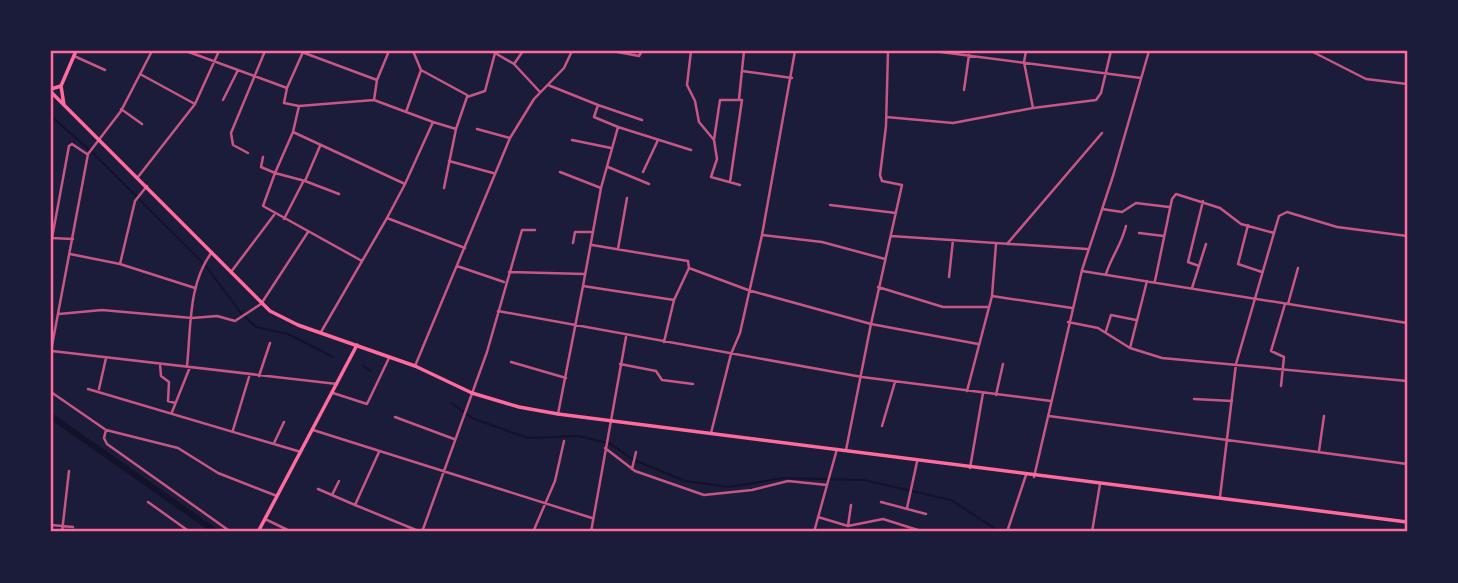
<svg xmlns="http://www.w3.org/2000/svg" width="1458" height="583" font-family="'Public Sans',sans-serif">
  <rect width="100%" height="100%" fill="#1b1b3a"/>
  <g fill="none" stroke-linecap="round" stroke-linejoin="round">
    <path stroke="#12122b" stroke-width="2" d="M51,116L95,155L205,265L241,313L256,327L288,334L333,357
      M363,366L371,371
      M451,403L474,419L528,438L579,436L611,444L632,459L685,481L729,487L783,478L864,480L951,500L1000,532"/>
    <path stroke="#12122b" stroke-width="6" d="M51,416L216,532"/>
    <path stroke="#c65784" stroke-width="2.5" d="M186,51L287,88L303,52
      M299,51L377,80L389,51
      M612,51L639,56L642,51
      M691,51L687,85L695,101L699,122L714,140L717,159L711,177L740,185
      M888,51L886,126L880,175L882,181L902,185L871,324L978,344
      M933,51L1141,78
      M1026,51L1024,62L1033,108
      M1311,51L1366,79L1407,84
      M495,53L514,64L540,92
      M74,56L105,70
      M514,64L523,51
      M421,70L467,95
      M742,71L792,78
      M140,74L195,104
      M548,85L598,105L594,117L618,127
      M287,88L284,103L299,106
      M964,90L969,55
      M739,99L744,51
      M223,100L238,70
      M598,105L642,120
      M121,109L142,124
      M406,112L421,70L413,51
      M886,117L953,123L1033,108L1096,100L1101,93L1111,51
      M433,122L456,129
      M477,129L510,138
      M293,132L405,184L433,122L374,100L377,80
      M572,140L611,148
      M714,140L720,100H742L730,182
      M320,146L305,181L275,173L263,206L362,261
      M248,153L233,145L231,133L265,51
      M263,157L261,167L275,173L293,132L299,106L374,100
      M449,161L493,173
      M608,167L649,184
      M560,172L601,188
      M643,172L658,140
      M138,177L195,104L219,51
      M305,181L339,194
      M405,184L387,218L465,248
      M444,188L456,129L467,97L485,91L495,53L493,51
      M830,205L896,213
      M1102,209L1122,212L1136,203L1169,207
      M284,219L303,182
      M1248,225L1238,264L1262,272
      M1139,233L1164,236
      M1274,233L1279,216L1287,212L1337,227L1407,236
      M762,235L822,242L885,259
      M891,236L1087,249
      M51,238L73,239
      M52,238L69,146L72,144L87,154
      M573,243L575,232H593
      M1007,244L1102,133
      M592,245L688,261L689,268L674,300
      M618,249L627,198
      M70,254L120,264L195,288
      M120,264L135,201L147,186
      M457,266L504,282
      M1199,266L1188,262L1203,201
      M689,268L748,290L871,324L846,450
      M1082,271L1407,323
      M231,272L274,215
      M509,272L585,274
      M1106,274C1112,255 1121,246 1126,226
      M949,277L953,240
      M1155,281L1172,199L1176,194L1220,208L1241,224L1274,233L1236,364L1220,497
      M583,286L601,188L618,127L691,150
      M878,287L943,307H989
      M1192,288L1206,244
      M992,296L1072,308
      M1288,304L1298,268
      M498,311L862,377L1051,401
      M59,314L102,310L192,318L217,316L235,321L261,304L308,232
      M1068,322L1098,328L1130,348L1162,358L1407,381
      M1106,331L1111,315L1136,320
      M321,332L387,218
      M1130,348L1147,281
      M51,351L88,154L121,111L152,51
      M51,359L52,351L337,384
      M511,362L566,378
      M160,364L161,376L169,382L168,401L175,403
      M620,364L656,371L662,380L693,384
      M187,366C191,329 188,283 212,252
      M415,366L510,138L534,99L564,68L572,51
      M259,376L270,343
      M1281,386L1284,357L1271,351L1285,304
      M88,389L301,452
      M99,389L106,358
      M967,391L992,296L996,244
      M51,392L106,430L178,448L218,473L277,496
      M333,393L367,404L389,358
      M996,395L1003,364
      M1194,399L1232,401
      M172,412L190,367
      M558,414L583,286L674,300L664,342
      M1049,416L1407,464
      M395,417L454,439
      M882,426L895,382
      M106,430L104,438L107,444L231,532
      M233,430L249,377
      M313,430L592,518
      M711,433L731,354L740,333L762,235L795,51
      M274,443L284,422
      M605,448L635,471L704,495L752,490L788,481L827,485
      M1319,451L1324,416
      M379,452L355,505L421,532
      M970,468L983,393
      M632,469L636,452
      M1034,477L1082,270L1113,176L1149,51
      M318,489L355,505
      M332,495L339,481
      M148,502L190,532
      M881,502L926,514
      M907,508L917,462
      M818,517L848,526L883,519L924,532
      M265,519L292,532
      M51,525L73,527
      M848,526L851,505
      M62,532L69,471
      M422,532L487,352L522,230H535
      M533,532L555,481L564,441
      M591,532L626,337
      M814,532L837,449
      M1007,532L1026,475
      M1092,532L1100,484"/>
    <path stroke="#ff6b9d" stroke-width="3.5" d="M51,89L61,86
      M51,92L270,311L298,325L415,366L472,393L519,407L558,414L1407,522
      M64,105L61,86L76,51
      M258,532L357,345"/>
  </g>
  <rect width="1458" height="583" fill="none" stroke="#1b1b3a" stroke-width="105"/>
  <rect x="52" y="52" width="1354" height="478" fill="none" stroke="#ff6b9d" stroke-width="2.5"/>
</svg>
